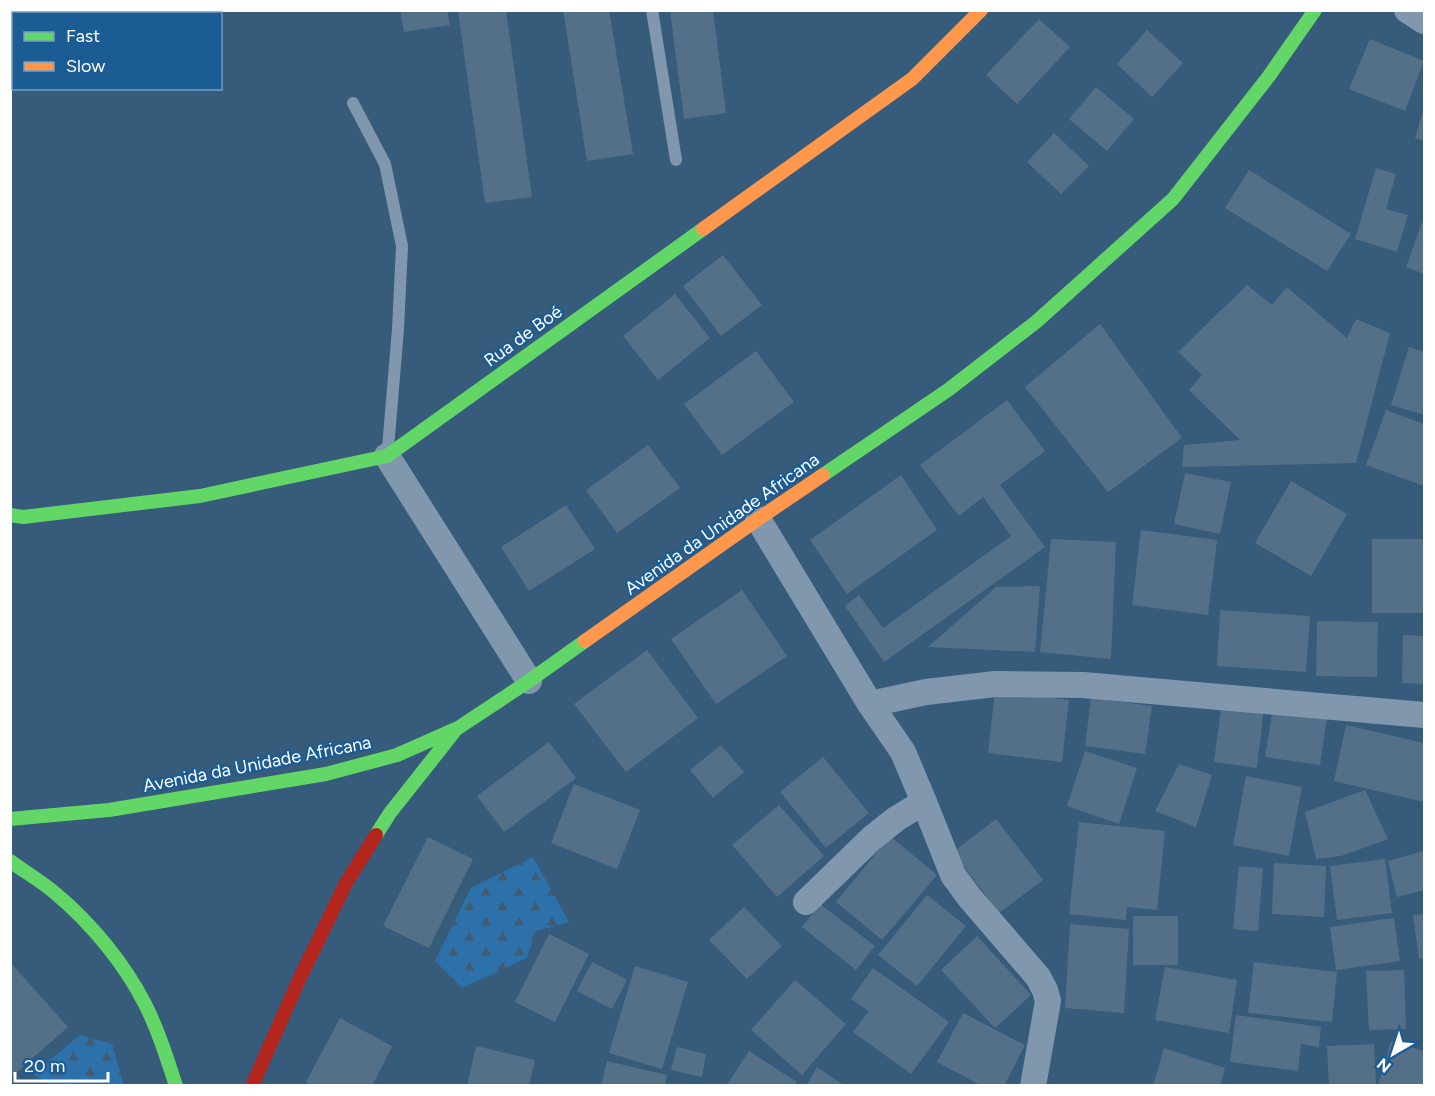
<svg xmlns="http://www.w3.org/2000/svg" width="1435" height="1096" font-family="Figtree,sans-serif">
  <defs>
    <pattern id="forest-firs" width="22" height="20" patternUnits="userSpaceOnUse" patternTransform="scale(1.5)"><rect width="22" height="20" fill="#2d71aa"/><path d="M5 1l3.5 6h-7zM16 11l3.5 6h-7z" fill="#405b72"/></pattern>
  </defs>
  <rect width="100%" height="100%" fill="#375b7a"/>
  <path fill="url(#forest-firs)" d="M533,857L569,922L536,931L527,958L462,988L435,961L471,888Z
    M80,1035L112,1044L124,1085H50L33,1074Z"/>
  <path fill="#547089" d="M400,10H447L450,25L404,32Z
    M463,10H506L532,197L485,203L458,11Z
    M563,10H609L633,154L587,161Z
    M670,10H713L726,113L684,119Z
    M1039,19L1070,47L1017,104L986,75Z
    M1147,30L1183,63L1152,97L1117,64Z
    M1370,39L1424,61L1405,111L1349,89Z
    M1096,87L1134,119L1107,151L1069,119Z
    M1424,108V141L1415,138Z
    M1054,133L1089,166L1061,194L1027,162Z
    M1376,168L1396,174L1386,209L1408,215L1397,252L1355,239Z
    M1249,170L1351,234L1327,271L1225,208Z
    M1424,217V274L1406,267Z
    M723,255L762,305L721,336L683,286Z
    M1247,285L1272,305L1287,287L1347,338L1356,319L1390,333L1356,463L1182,467L1184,445L1240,440L1189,390L1202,375L1178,352Z
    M675,294L710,338L658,380L623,336Z
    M1100,324L1182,438L1108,492L1025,387Z
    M1409,347L1424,352V415L1391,405Z
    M756,351L794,402L722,455L684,404Z
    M1007,400L1045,451L1000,485L1045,547L884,662L845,606L859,595L883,628L1011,536L983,497L959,516L920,465Z
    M1386,410L1424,424V486L1366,465Z
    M648,445L680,488L617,533L586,490Z
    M1185,473L1231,482L1220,534L1174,524Z
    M901,475L937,530L847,594L810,540Z
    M1291,481L1347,514L1311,576L1255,543Z
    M566,505L595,549L529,591L501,547Z
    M1141,530L1217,540L1208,615L1132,605Z
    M1051,539L1116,542L1111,659L1040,652Z
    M1372,539H1424V613H1372Z
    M1040,586L1035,652L928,647L996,587Z
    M742,590L787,656L716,704L671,639Z
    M1220,610L1310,616L1306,672L1217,666Z
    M1317,621L1378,622L1377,677L1316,676Z
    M1403,635L1424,636V684L1402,683Z
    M647,650L698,718L626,772L574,704Z
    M995,691L1069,700L1062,762L988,753Z
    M1091,698L1152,706L1145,754L1085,746Z
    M1222,701L1264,707L1257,768L1214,762Z
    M1273,708L1327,717L1320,765L1265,757Z
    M1346,725L1424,743V802L1334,781Z
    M549,742L576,778L504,832L477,796Z
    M721,745L744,772L713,798L690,770Z
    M1085,751L1137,768L1119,824L1067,806Z
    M823,757L869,813L826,848L780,792Z
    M1179,764L1212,775L1196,827L1155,811Z
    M1246,776L1302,787L1289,856L1233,845Z
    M574,784L640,810L617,869L551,843Z
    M1365,790L1388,839L1341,856L1316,859L1305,812Z
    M779,805L824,856L777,897L732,845Z
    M996,819L1043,880L999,913L953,852Z
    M1079,822L1165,831L1157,910L1127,907L1126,920L1069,914Z
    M890,836L937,875L882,940L836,902Z
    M428,837L473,859L429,948L383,926Z
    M1424,851V890L1397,897L1388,861Z
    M1385,859L1392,913L1337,920L1330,866Z
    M1274,863L1326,866L1324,917L1272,914Z
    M1239,866L1263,868L1258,931L1233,929Z
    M927,895L966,926L917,986L878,955Z
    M820,904L875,946L856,970L802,927Z
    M744,907L782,946L747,979L709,940Z
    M1424,914V958L1419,959L1413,915Z
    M1133,916H1178V965H1133Z
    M1394,918L1400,961L1336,970L1330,927Z
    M1070,924L1129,929L1124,1013L1065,1008Z
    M549,934L589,954L555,1022L515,1002Z
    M977,936L1031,995L995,1028L941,970Z
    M10,962L68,1027L10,1078Z
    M592,962L627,980L612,1009L577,991Z
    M1254,962L1337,972L1332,1022L1248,1013Z
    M635,966L688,982L662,1069L609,1053Z
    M1165,967L1237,980L1229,1033L1155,1020Z
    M873,968L949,1022L911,1074L853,1032L869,1011L851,999Z
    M1404,970L1406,1029L1369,1030L1366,971Z
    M795,980L846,1024L802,1075L751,1030Z
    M963,1013L1025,1045L1004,1086H982L937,1062Z
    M1236,1015L1321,1027L1319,1047L1301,1044L1298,1071L1230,1062Z
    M340,1018L392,1046L372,1086H312L306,1082Z
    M1391,1041L1424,1051V1086H1378Z
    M1374,1044L1376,1085L1329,1086L1327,1046Z
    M476,1046L535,1060L529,1086H467Z
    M677,1047L706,1054L702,1077L671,1070Z
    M1164,1048L1225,1068L1220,1086H1153Z
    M749,1051L797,1082L795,1086H726Z
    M607,1061L667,1075L665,1086H601Z
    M817,1067L845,1086H806Z"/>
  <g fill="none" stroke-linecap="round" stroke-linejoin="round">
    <path stroke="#8097ad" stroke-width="12" d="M652,10L676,160
      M353,103L385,164L402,246L398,329L388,448"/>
    <path stroke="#8097ad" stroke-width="26" d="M1407,10L1424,21
      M387,456L529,681
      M758,519L870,704L926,692L995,684L1083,685L1424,715
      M870,704L903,752L924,802L953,875L970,898L1038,977L1045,990L1048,1001L1033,1086
      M806,902L872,838L896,819L924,802"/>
    <path stroke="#63d668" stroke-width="14" d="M823,475L948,390L1036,322L1173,199L1269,76L1315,10
      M10,515L23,517L200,496L387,456L703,229
      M10,819L109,810L326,774L397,755L458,728L529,681L585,641
      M376,835L390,813L454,732
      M10,861C25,872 41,881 55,893C91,923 124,963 145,1004C158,1030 167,1058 176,1086"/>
    <path stroke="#ff974d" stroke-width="14" d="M703,229L912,79L981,10
      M585,641L758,519L823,475"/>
    <path stroke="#b3261e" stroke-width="14" d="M252,1086L298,982L346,883L376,835"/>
  </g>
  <g text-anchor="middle" stroke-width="4.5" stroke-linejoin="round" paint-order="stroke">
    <g font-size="18" fill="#fff" stroke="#1c5c95">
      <text transform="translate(523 336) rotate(-36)" y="6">Rua de Boé</text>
      <text transform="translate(722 524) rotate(-35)" y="6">Avenida da Unidade Africana</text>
      <text transform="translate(257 764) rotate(-11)" y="6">Avenida da Unidade Africana</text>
    </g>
  </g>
  <rect width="1435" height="1096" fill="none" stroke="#ffffff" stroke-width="24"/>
  <rect x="12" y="12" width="210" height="78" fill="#1c5c95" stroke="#779dbf" stroke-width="1.5"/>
  <rect x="24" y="32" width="30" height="9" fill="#63d668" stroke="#779dbf" stroke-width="1.5"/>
  <text x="66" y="42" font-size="18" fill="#ffffff">Fast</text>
  <rect x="24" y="62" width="30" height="9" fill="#ff974d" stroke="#779dbf" stroke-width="1.5"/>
  <text x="66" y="72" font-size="18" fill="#ffffff">Slow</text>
  <g transform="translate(1393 1054) rotate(219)" stroke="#1c5c95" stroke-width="4.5" paint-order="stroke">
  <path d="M0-4.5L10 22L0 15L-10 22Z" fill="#ffffff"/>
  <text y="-9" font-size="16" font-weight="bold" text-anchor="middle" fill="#ffffff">N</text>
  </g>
  <path d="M15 1072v9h93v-9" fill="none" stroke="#ffffff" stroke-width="3"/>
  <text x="24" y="1072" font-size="18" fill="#ffffff" stroke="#1c5c95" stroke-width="4.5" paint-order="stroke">20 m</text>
</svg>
